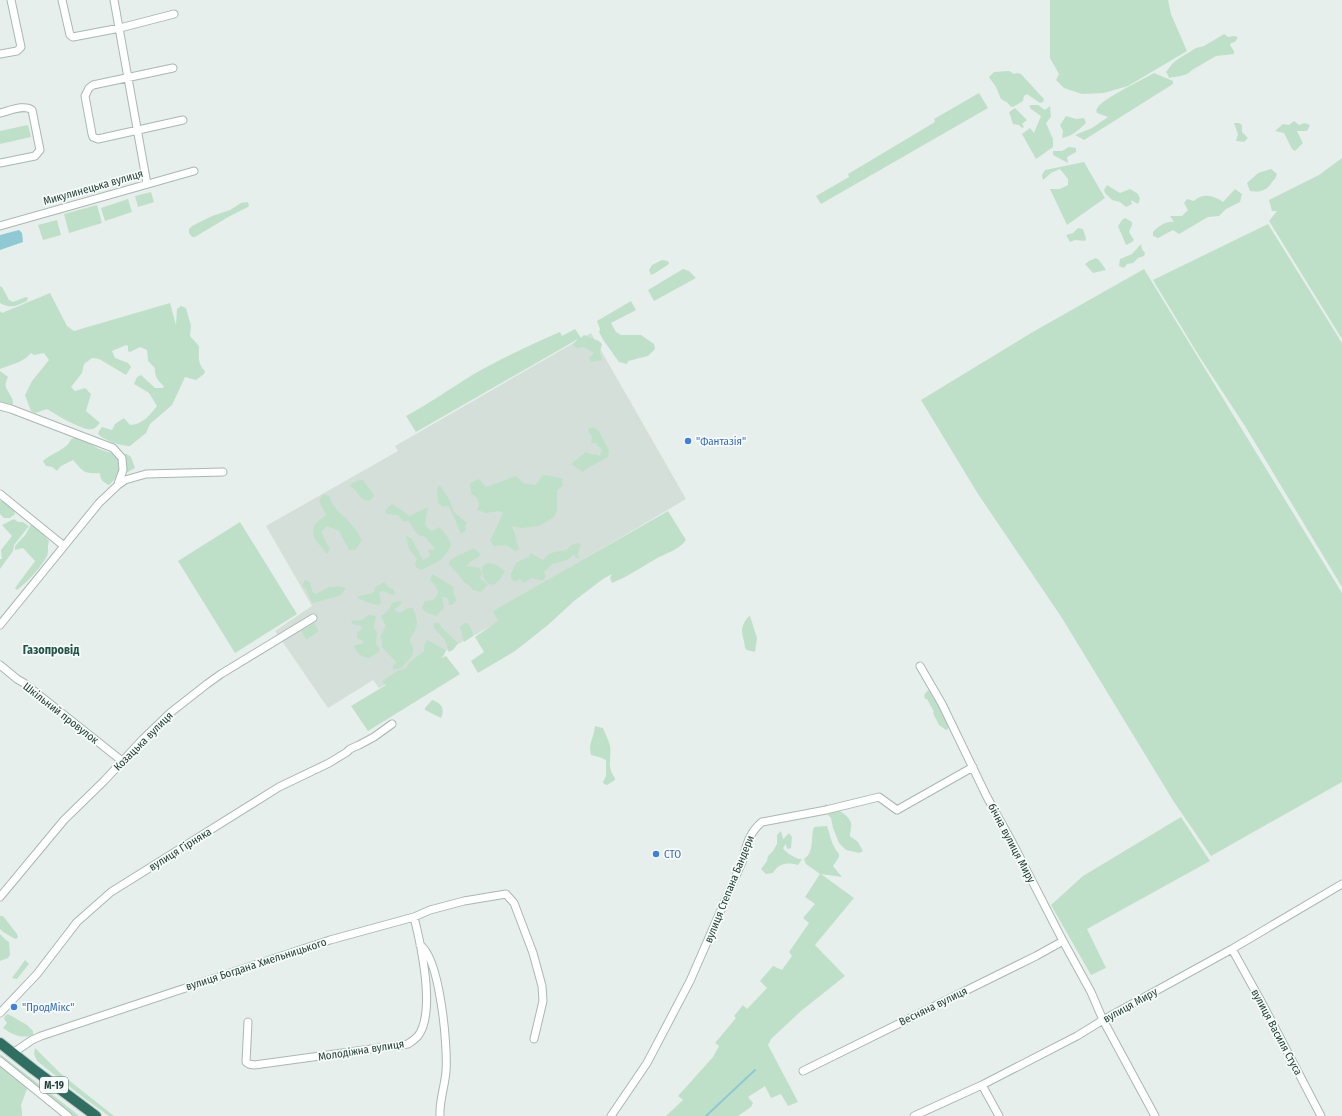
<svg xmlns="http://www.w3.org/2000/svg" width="1342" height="1116" font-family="'Fira Sans Condensed',sans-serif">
  <rect width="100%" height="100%" fill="#e6efeb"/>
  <path fill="#d4dfda" d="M591,333L686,499L494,612L500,621L379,688L373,680L328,708L275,631L312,606L266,526L398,451L395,446Z"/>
  <path fill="#bfe0c8" d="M1050,0H1168L1171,14L1187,51L1128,86L1104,93L1082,94L1064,88L1056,80L1059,74L1050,58Z
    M1224,34L1228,37L1234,36L1238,37L1235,42L1231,43L1230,45L1234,51V54L1216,56L1192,70C1186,77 1176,76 1169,78L1168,75L1166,72L1172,64L1178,59L1196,48L1204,46Z
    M1009,71L1014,74L1017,73L1021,74L1044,99L1043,102L1040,103L1027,94L1024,96L1023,101L1013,107L1010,106L1008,103L1001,99L996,87L989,77L994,72Z
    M1154,73L1173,81V84L1084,140L1075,135L1092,128L1108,117L1097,113C1096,110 1096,110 1098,107C1104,98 1142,80 1154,73Z
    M979,93L988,108L821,204L816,196L849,177L848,174L935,122L934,119Z
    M1031,105H1038L1045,110L1050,106L1051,117L1046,123L1053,139V147L1036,159L1022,134L1030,128L1034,133L1041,116L1031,109L1029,106Z
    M1015,108L1027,120L1022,124L1024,127L1022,128L1019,125L1013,124L1009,112Z
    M1066,116L1076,119L1084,118L1086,123C1080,129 1071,137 1062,138L1063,131L1060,125Z
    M1294,121L1299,125L1305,123L1310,125L1307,131H1297L1303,143L1295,151L1292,149L1284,133L1275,131L1283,124L1289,125Z
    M1234,123H1239L1242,125V132L1248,138L1244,142L1236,141L1238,134Z
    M28,125L31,137L0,144V131Z
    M1069,147L1076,148V152L1067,157L1068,163L1053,155V151H1062Z
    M1342,158V339L1269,221L1277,211H1272L1269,200L1319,175Z
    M1084,162L1105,198L1067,225L1050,189H1060L1068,185V179L1060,169L1051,173L1043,180L1042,175L1045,170Z
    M1271,169L1277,174L1275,179C1272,181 1272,183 1269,186C1264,192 1257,192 1250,191L1247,183L1258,173Z
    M1107,185L1120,193L1130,189L1138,194L1140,199L1138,204L1131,200L1132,204L1126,207L1120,202L1112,200L1105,193L1104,190Z
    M1235,189L1242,194L1240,202L1226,209L1219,216L1208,217L1179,234L1173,230L1158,238L1153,236V232C1159,226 1166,221 1174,222L1170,216H1182L1188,210L1184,203L1187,199L1194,201C1202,193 1214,195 1223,202Z
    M151,192L154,202L138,207L135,196Z
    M128,199L132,212L105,221L101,208Z
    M248,202L249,206L248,207L230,216L195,237H192L189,233V229L192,226L212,216L230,210L241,203Z
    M97,205L102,223L69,233L64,214Z
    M1125,218L1132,222V225L1129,232L1134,240L1132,242L1126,245L1118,226L1122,220Z
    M57,220L61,235L43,240L38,225Z
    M1268,224L1342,343V587L1245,426L1199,356L1153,280Z
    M1078,228L1083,229L1086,238L1085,241L1075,240L1070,242L1066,235L1073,233Z
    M1141,244L1142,249L1145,253L1144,256L1138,258L1133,263L1127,264L1124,268L1119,266L1120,259L1132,254Z
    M1096,258L1099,260L1106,270L1093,273L1085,264L1089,261Z
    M662,260L668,261L669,264L657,272L651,275L649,270L652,265Z
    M683,269L689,271L696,278L654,301L648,290Z
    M1144,269L1342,593V782L1211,856L1174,802L1062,618L978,494L921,400L1031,333Z
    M0,286L2,287L9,300L13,302L26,297L28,298L27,301C17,306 10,309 0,303Z
    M50,293L67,326L74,331L170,303L176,325L177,309L181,306L186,308L191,326L190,336L199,346C199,355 197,364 205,371L204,374L196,380L185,377L172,405L150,424L146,433L130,446C120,446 105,441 98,434L99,431L102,427L112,430L115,424L124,418L130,425C142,425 150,415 157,406L149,393L134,384L137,377L141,375L155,388H163L164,386C158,381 154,376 155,368L148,361L147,350L140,347L130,352L128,351V346L126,345L112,351L115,358L128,363L131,367L126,375L99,359L92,358L84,364L82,373L71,387L75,391L85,388L91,394L86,411L100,423C97,426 96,428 93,429C84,432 55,414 47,409L35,413L31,411L25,395L32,381L49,360L44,353L34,355L31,353C24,362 10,365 0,369V311L2,313Z
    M631,301L636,310L611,323L616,332L621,335H641L654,344L655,349L648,356L628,361L627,364L619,362L604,341L599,332L600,329L597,321Z
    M575,329L581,338L584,335L599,341L602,344L600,352L602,360L591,362L589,358L594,353L584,347L576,348L573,344L578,339L416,432L406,416C430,403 451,388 474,374C502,358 530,345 560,332L562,336Z
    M0,371L8,377C3,388 7,388 12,398C13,400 13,404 13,407L0,405Z
    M594,427C603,433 603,442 609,450L608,457L586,469L583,472L571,464L586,452L594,455L596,454L599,456L602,450L596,443H591L592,437L588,430L589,428Z
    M75,438C87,439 91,446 102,450C109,453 119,454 127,454L131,457L135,468L128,472L120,474L109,485C103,482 100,480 100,473C83,474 84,472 73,460L61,466L57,471L52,467L46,466L43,461C50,454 68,449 71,439Z
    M543,475L552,476L563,479L562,486L557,490V512L553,518L539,526L522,528L511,526L514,531L519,549L515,551L506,545L494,546L490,541L503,513L499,511L486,513L477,510L479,504L477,498L471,493L470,483L479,479L486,487L516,476L523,483L535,485Z
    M360,480H363L372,492L374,496L369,501C358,499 359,492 350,486L352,483Z
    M440,485L450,501L454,512L467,523L465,527L466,530L461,534L450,508L446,506L443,507L438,503L437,491L438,487Z
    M323,494L329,496C336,513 341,512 352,525C356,529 358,534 361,538L362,540L355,550H349L339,531L327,526L321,532L330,549L327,554C321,546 309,537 314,526C316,522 322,518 326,515L319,501Z
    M0,501C10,503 13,503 15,514L10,518H4L0,514Z
    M392,504L410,516L428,507L425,524C431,532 431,532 439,527C445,532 449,538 451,545C443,562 437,562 421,570L416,567L415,563L417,559L409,549L406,536L411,538L423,560L430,556L428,550L435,549L425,537L418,535L408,520L404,522L398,515L386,514L385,510Z
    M668,511L686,540C678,551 665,553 654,560C640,568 627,577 612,583L610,578L612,574L603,579L574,601L548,625L515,651L478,673L471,661L484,652L475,637L498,621L493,611Z
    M14,519L18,522H23L29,526L14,545L13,551L0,569V559H2L1,550L12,536L2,525Z
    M240,522L297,614L235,653L178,561Z
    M31,524H35L49,541C47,546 49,551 47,556C40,569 28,581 17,590L15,588L35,561L23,548L15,550V546L26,534Z
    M577,543L581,545L578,553L579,559L575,557V554L567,560L553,564L544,572L546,577L542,581L532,578L524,583L520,579L515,582L511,578V573L517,562L529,557L530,553L543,560L550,553L566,550L571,545Z
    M474,548L480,554L479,557L470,562L467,566L480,568L482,573L480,578L488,585L481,592L473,590C470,585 464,583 461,578C456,572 456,570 449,565V562C456,554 464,554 474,548Z
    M487,563L495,564L505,571C501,580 490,593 484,578C482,575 483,570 482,567Z
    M432,574L454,587L453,592L457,600L452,605H449L448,598L442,597L444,608L436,616L425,612L422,608L425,601L433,600C443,591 435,587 430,579Z
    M305,580L310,582L312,591L316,594C319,593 322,590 325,589C331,586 340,586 346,588L342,594L336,597L312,603L306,589L302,586Z
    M384,582L388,587L393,589L395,594L392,595L384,591L379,592L381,602L379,605L372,604L357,598C362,593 369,596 375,591L374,588Z
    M401,601V604L394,610L400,613L408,608H413C416,616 419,623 415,630C414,633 411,636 410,639C410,643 412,645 413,648C415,656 406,662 402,668L393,670V666L396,662L382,647V641L380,637L386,626L381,616C383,614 385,614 386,612C394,606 387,602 401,601Z
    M368,615H372L376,617L374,627L377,633L376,644L380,649L379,652L369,658C362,657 356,654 354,646L364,643L363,641L357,638V633L362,629L361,626L352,624L351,621L362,620Z
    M750,616L757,638L755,652L747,650C744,647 745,645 744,641C741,631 741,626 748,617Z
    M314,623L319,631L306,640L301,631Z
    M435,623H439L442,628L458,643L454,649L449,652C446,647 447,643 444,639C440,634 435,631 433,625Z
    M465,623H468L473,633V636L464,642L460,627Z
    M427,640L446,650L444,655L441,658L446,656L460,674L368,731L351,706L386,685L384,684L382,681L397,671L406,668L410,662L424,651V646Z
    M928,690L932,693L948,724V729L946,730L939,725L933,713L934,712L927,699H925L924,695Z
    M432,700C442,703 445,709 441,718L425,710V708Z
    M595,726L603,728C605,734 609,740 610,746C612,759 606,766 615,778V780L607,785L604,784L603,782L606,776V760L599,757L591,755C588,743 594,738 595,726Z
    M825,804C833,807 849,814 851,823C852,826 850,832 850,836L858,842L863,851L859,853L846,850L839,843L833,828L831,818L825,812Z
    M1181,817L1210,861L1087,929L1106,968L1091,975L1051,905L1083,876Z
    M827,826C831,838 831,844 839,854V857L833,866L842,877L821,874L854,898L815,945L845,976L801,1011L771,1039L768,1045L798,1102L788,1106L781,1094L771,1098L765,1086L748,1097L753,1103L751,1107L738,1116H666L683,1100L678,1096L713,1057L719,1046L715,1043L736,1018L734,1016L743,1005L747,1009L767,988L760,981L773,966L782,970L792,956L789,952L809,923L803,918L815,904L805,897L820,874L806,864L804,859C815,852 810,838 814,827Z
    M781,831L783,839L789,833L792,837L791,848L787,849L786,844L783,848C786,853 794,857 799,859H802L798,865C787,862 779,863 773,873L766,874L761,869L767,861L768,856L773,851L777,844V835Z
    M0,916H3L17,934L18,937L16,939C10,936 5,934 0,929Z
    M0,934L6,940L9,942L10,955L8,958L0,961Z
    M25,960L29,964L17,979L12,978Z
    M8,1014L27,1025L33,1031V1035C22,1039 13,1035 3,1028L7,1023L4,1019L5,1016Z
    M35,1048L61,1074L114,1116H109L84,1098L37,1061L34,1054Z
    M0,1054L72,1110L79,1116H72L69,1114L0,1059Z
    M0,1066L28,1086L21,1105L22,1112V1116H0Z"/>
  <path fill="#8ec9d4" d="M19,230L22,233L23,242L0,250V235Z"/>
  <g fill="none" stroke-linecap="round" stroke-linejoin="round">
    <path stroke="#8ec9d4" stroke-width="2" d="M706,1116L755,1070"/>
    <g stroke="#a8b8b2" stroke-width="9">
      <path id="minor" d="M62,0L70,35L73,37L120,28L174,14
        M114,0L147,184
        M0,54L17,51L21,47L11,0
        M173,68L93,85L89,88L85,96L92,134L93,137L98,139L183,120
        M0,113C9,111 24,104 32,110L40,150L35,156L0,163
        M0,226L194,171
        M0,406L11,409L113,448L122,458L123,470L118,484
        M0,494L64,546
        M0,625L99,503L118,485L125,480L146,474L223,472
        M0,665L17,679L24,683L122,761
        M920,666L942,704L987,797L1012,842L1063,941L1091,992L1103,1020L1155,1116
        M0,897L64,820L104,781L143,739L170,713L207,684L221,674L313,618
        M420,945C440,958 448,1047 446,1071C445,1086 439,1101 440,1116
        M1232,949L1263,1005L1321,1116
        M0,1013L37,974L77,922L111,892L279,787L329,763L347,752L350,749L359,745L374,737L392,724
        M248,1022L246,1062L249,1064L254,1065L408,1044C411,1042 415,1039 418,1036C436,1012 421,945 414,917
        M13,1053L32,1040L41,1036L330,940L414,917L430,910L464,901L506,894L514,903L533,953L542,986L543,1001L534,1039
        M0,1061L68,1116
        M803,1071L1036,956L1063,941
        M982,1085L999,1116
        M611,1116L647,1063L690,981L742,862C746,847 749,832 762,822L826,810L879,797L897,810L973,767
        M914,1116L982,1085L1077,1036L1103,1020L1232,949L1342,884"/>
    </g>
    <g stroke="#c2cac8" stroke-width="12">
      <path id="highway" d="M0,1043L33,1069L96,1116"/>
    </g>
    <use href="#minor" stroke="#fff" stroke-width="7"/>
    <use href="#highway" stroke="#2f6f62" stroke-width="10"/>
  </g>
  <g fill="#3f7fe0" stroke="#f7fbf9" stroke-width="1.5">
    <circle cx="688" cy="441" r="4"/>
    <circle cx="656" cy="854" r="4"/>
    <circle cx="14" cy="1007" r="4"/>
  </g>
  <g text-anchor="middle" stroke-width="3.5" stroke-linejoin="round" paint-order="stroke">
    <rect fill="#f7fbf9" stroke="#637a73" stroke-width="1" x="40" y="1077" width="28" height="16" rx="3"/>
    <g font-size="10" font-weight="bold" fill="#24423a">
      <text x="54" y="1089">М-19</text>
    </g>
    <g font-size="11" fill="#24423a" stroke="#f7fbf9">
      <text transform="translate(93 187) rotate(-16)" y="4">Микулинецька вулиця</text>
      <text transform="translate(61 713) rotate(38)" y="4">Шкільний провулок</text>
      <text transform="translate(143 741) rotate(-45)" y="4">Козацька вулиця</text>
      <text transform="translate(1012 843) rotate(62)" y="4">бічна вулиця Миру</text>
      <text transform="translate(180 849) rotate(-32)" y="4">вулиця Гірняка</text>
      <text transform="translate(729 889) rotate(-68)" y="4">вулиця Степана Бандери</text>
      <text transform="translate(256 964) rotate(-18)" y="4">вулиця Богдана Хмельницького</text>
      <text transform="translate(1130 1005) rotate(-29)" y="4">вулиця Миру</text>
      <text transform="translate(933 1006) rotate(-26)" y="4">Весняна вулиця</text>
      <text transform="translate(1277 1032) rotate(62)" y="4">вулиця Василя Стуса</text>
      <text transform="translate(361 1050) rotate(-9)" y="4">Молодіжна вулиця</text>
    </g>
    <g font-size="11" fill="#366cbe" stroke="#f7fbf9" text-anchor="start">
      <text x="696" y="445">"Фантазія"</text>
      <text x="664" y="858">СТО</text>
      <text x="22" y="1011">"ПродМікс"</text>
    </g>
    <g font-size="12" font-weight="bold" fill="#1f5548" stroke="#f7fbf9">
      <text x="51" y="654">Газопровід</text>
    </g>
  </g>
</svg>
